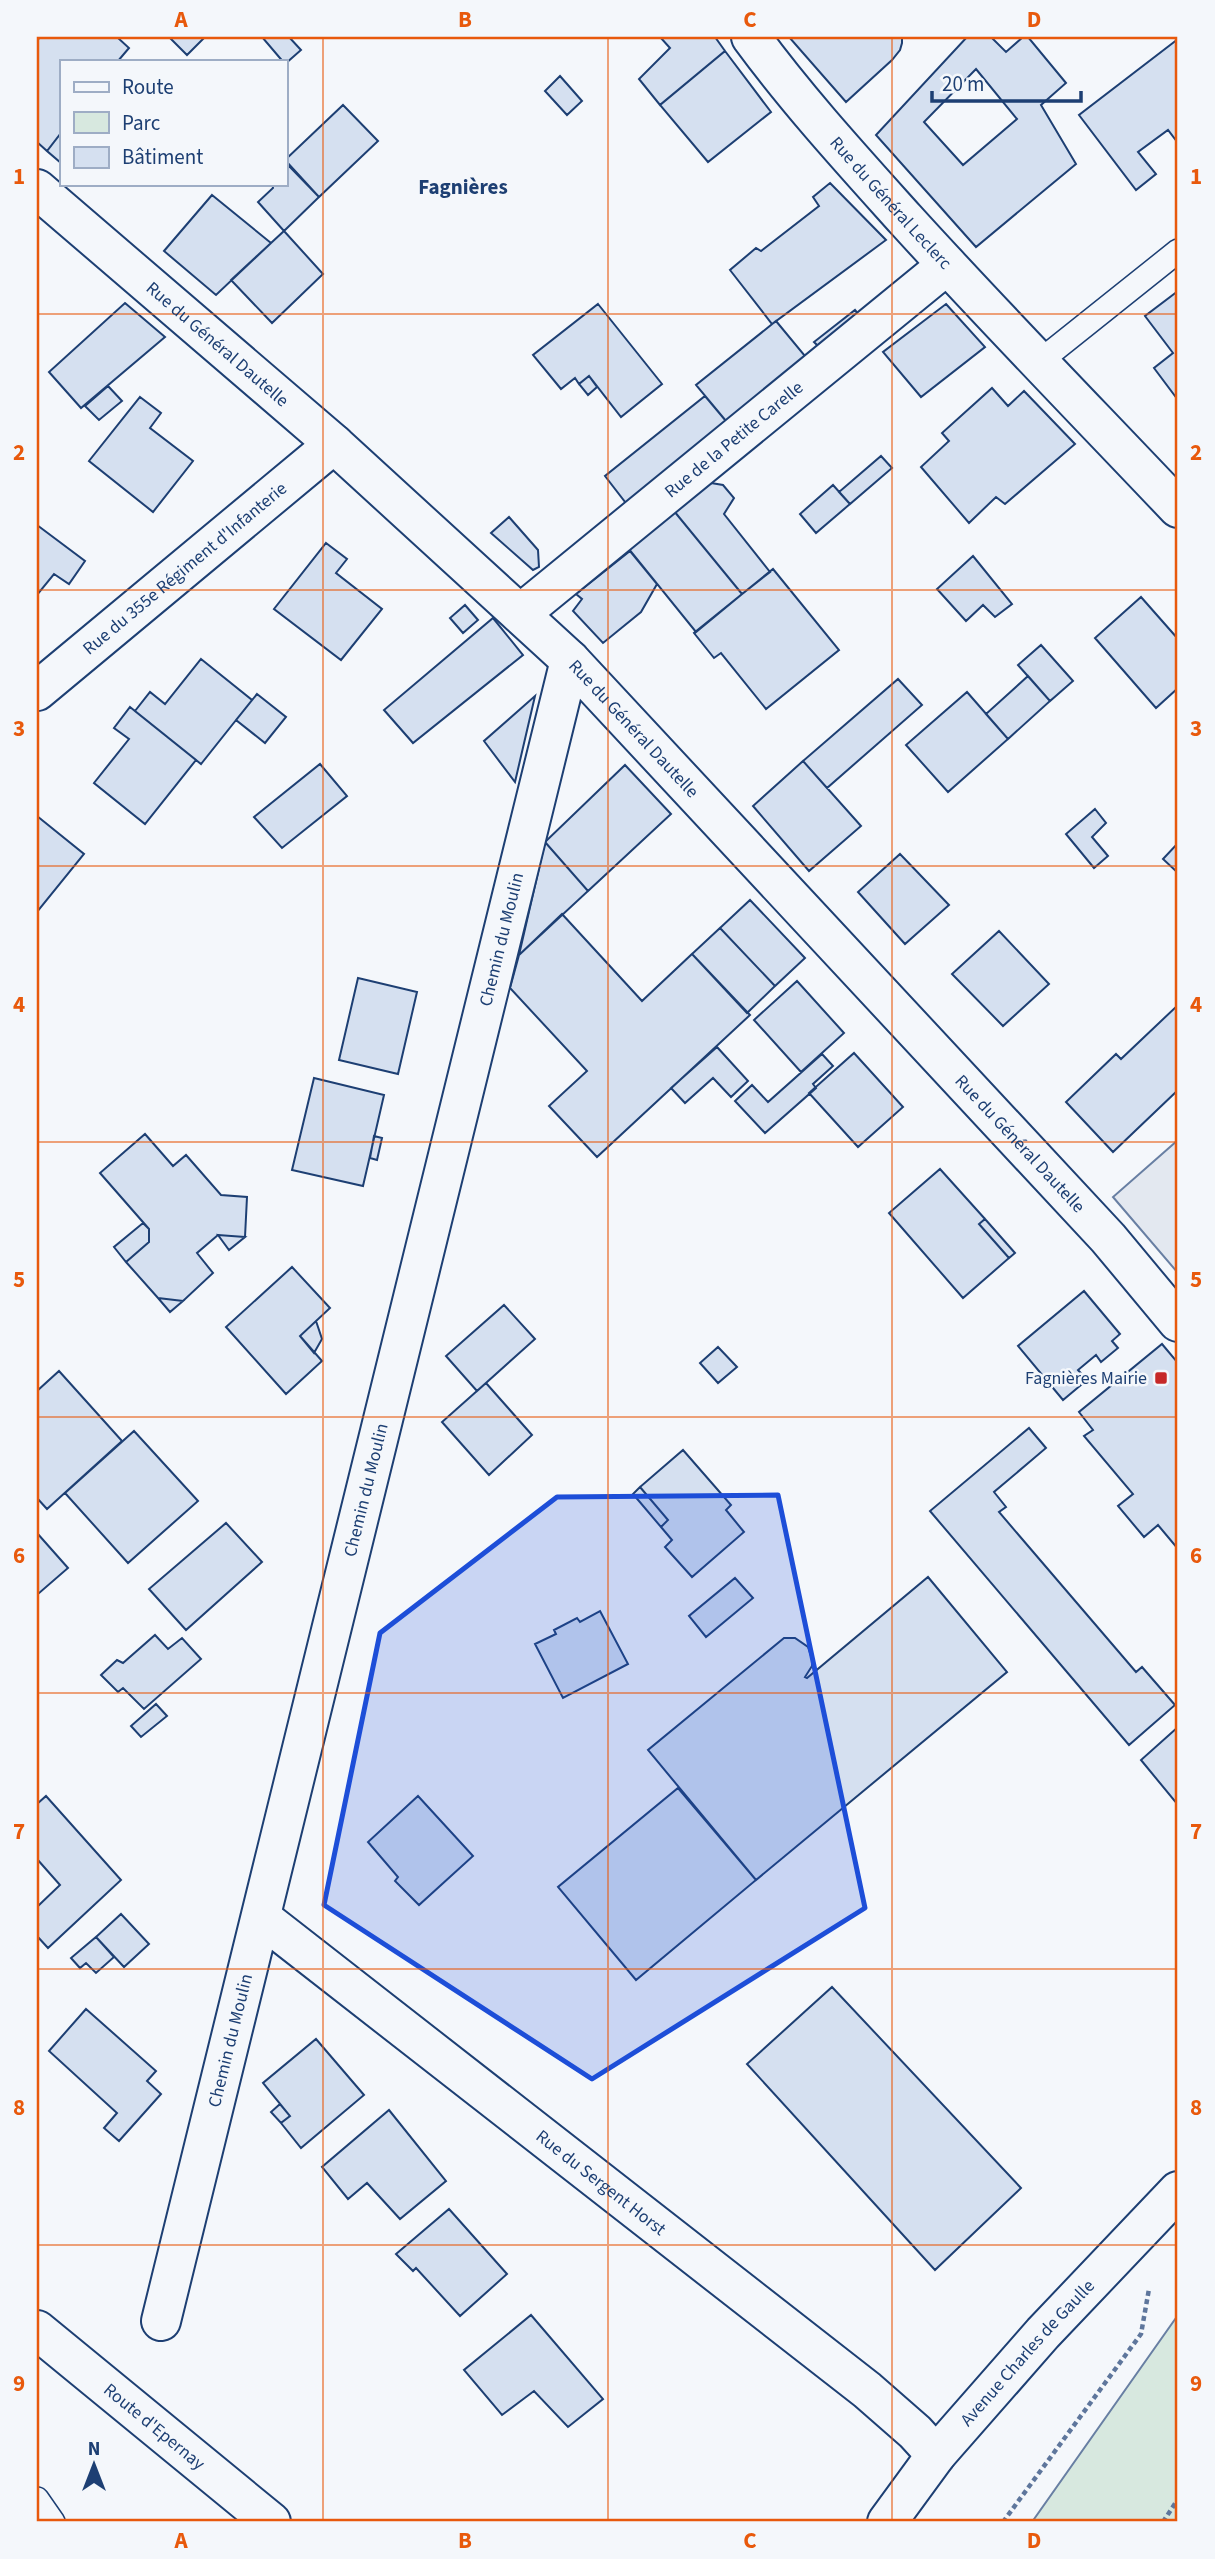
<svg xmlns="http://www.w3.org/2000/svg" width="1215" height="2559" font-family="'Source Sans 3',sans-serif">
  <rect width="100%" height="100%" fill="#f4f7fb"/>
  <path fill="#d7e8df" stroke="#687fa3" stroke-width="2" d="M1178,2314V2522H1032L1178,2315Z"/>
  <path fill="#e3e8f0" stroke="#687fa3" stroke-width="2" d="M1178,1140V1273L1113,1197Z"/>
  <path fill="#d5e0f0" stroke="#1d3f73" stroke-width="2" fill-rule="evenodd" d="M40,37H117L129,48L118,61H61V133L47,151L37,142V41Z
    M169,37H205L187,55Z
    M262,37H289L301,50L285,64Z
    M660,37H715L725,51L660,105L639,79L670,48Z
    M789,37H902V43L900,50L892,60L846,102Z
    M967,37H991L1006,52L1023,37H1028L1066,83L1041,105L1076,164L976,247L876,135ZM976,69L1017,119L963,165L924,122Z
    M1178,39V143L1168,130L1138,152L1156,174L1136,190L1079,115Z
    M725,51L771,112L708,162L660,105Z
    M560,76L582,101L567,115L545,91Z
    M343,105L378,141L319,197L285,160Z
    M61,133V163L47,151Z
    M289,166L319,197L284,231L258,202L273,188L272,184H285V170Z
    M830,183L886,240L772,324L730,270L756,248L761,251L819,206L813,197Z
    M212,195L271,243L216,295L164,251Z
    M284,231L323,274L272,323L231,280Z
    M1178,291V400L1154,368L1173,353L1145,316Z
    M125,303L165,337L81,408L49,372Z
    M598,304L662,384L621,417L589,376L579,384L575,378L561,389L533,355Z
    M946,304L985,347L921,397L883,352Z
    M855,310L864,321L824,352L814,342Z
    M776,321L810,362L731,427L696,385Z
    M589,376L597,387L588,395L579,384Z
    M108,386L122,401L99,420L85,406Z
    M992,388L1008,406L1024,391L1075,444L1005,504L996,497L969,523L921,467L949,441L942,433Z
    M705,396L731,427L629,507L605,476Z
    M140,397L161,413L150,428L193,461L153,512L89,461Z
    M881,456L892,468L850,504L839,492Z
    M711,483L723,485L734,498L724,514L770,572L742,594L674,511Z
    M833,485L850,504L816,533L800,514Z
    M674,511L742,594L696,632L628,548Z
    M509,517L538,550L539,567L533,570L491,533Z
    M37,525L85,561L69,584L54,574L37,595Z
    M326,543L347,559L336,573L382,609L341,660L274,609Z
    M630,551L657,584L641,612L603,643L573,611L582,599L576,594Z
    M973,556L1012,604L995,617L983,605L966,621L937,589Z
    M773,569L839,650L766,709L721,653L714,658L694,633Z
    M1141,597L1178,639V688L1156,708L1095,638Z
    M465,605L478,620L463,633L450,618Z
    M493,618L523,655L413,743L384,710Z
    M1041,645L1073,681L1050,701L1018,665Z
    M201,659L252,700L201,764L135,711L150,692L165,704Z
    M1028,676L1050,701L1008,739L986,714Z
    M898,679L922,705L827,788L803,761Z
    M967,692L1008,739L948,792L906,745Z
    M257,694L286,717L265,743L236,720Z
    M535,696L515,782L484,741Z
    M130,707L196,760L145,824L94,783L129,739L114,728Z
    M803,761L861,826L809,871L753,806Z
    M320,764L347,796L282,848L254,817Z
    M625,765L671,814L588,891L545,842Z
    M1095,809L1106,823L1092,837L1108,856L1094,868L1066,834Z
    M37,816L84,854L37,912Z
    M545,842L588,891L519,955Z
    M1178,843V873L1163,859Z
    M900,854L949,905L905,944L858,892Z
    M750,900L805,958L775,986L720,928Z
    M562,914L642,1001L692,954L750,1015L597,1157L549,1106L587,1071L510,988L519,955Z
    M720,928L775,986L747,1013L692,954Z
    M999,931L1049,984L1003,1026L952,974Z
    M358,978L417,992L398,1074L339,1060Z
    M797,981L844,1033L801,1072L754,1020Z
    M1178,1005V1090L1113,1152L1066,1102L1116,1054L1121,1059Z
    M717,1047L748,1081L731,1097L713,1078L685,1103L671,1088Z
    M854,1053L903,1107L858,1147L809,1093Z
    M822,1054L833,1066L813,1084L816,1088L765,1133L735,1101L752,1085L768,1102Z
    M314,1078L384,1095L363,1186L292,1170Z
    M145,1134L173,1166L186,1155L221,1195L247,1197L245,1237L218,1235L197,1253L213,1273L183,1301L158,1298L126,1262L149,1242V1229L100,1173Z
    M374,1136L382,1138L377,1160L370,1158Z
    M940,1169L985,1219L979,1224L1009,1258L963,1298L889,1213Z
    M985,1219L1015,1253L1009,1258L979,1224Z
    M143,1223L149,1229V1242L126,1262L114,1247Z
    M218,1235L245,1237L229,1250Z
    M292,1267L330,1308L300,1336L322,1361L286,1394L226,1327Z
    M1084,1291L1120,1334L1112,1341L1118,1348L1101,1362L1096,1355L1078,1370L1087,1380L1063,1400L1018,1346Z
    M158,1298L183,1301L170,1312Z
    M504,1305L535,1339L477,1391L446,1356Z
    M316,1321L322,1339L314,1353L300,1336Z
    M1162,1344L1178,1363V1549L1158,1525L1144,1537L1118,1506L1133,1494L1084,1436L1093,1430L1079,1412Z
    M718,1347L737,1367L718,1383L700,1363Z
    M59,1371L122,1441L47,1509L37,1498V1391Z
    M486,1383L532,1435L489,1475L442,1422Z
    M1029,1428L1046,1448L994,1492L1006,1507L999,1512L1136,1672L1142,1667L1175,1705L1129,1745L930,1511Z
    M134,1431L198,1501L128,1563L65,1493Z
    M683,1450L731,1505L726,1510L744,1532L692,1577L665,1547L672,1540L661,1527L668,1520L640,1487Z
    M640,1487L668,1520L661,1527L633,1494Z
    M226,1523L262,1562L186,1630L149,1589Z
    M37,1533L68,1568L38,1594L37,1592Z
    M928,1577L1007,1672L756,1880L648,1750L784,1638H795L808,1647L812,1659V1666L805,1677L807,1678Z
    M735,1578L753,1598L706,1637L689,1616Z
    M600,1611L628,1664L563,1698L535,1644L556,1634L554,1630L577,1618L580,1622Z
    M155,1635L168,1649L182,1638L201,1659L144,1709L123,1688L118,1692L101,1675L117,1660L123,1663Z
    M156,1704L167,1716L141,1737L131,1726Z
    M1178,1727V1805L1141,1760Z
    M678,1788L756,1880L636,1980L558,1887Z
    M46,1796L121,1880L48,1948L37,1936V1907L60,1885L37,1859V1804Z
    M418,1796L473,1856L419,1905L395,1881L398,1877L368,1842Z
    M121,1914L149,1944L124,1967L96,1937Z
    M96,1937L114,1957L96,1973L86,1963L80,1968L71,1958Z
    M832,1987L1021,2188L935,2270L747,2064Z
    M86,2009L156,2071L147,2081L161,2094L119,2141L104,2128L117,2113L49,2051Z
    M316,2039L364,2095L301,2148L281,2123L290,2116L263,2083Z
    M280,2104L290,2116L281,2123L271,2112Z
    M389,2110L446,2181L400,2219L367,2183L348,2199L322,2167Z
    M449,2209L507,2274L460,2316L416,2268L413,2271L396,2254Z
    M531,2315L603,2399L568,2427L534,2391L502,2415L464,2370Z"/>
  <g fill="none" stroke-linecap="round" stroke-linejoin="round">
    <g stroke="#1d3f73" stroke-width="26">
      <path id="service" d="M1039,362L1178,251
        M37,2499L53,2522"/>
    </g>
    <g stroke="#1d3f73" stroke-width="42">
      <g id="minor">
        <path id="s1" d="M37,189L334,444L570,660L1108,1238L1178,1322"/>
        <path id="s2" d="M520,614L947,265"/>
        <path id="s3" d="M37,691L334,444"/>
        <path id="s4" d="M262,1918L867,2390L915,2432L936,2455"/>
        <path id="s5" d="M161,2321L570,660"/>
        <path id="s6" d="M887,2522L936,2455L1043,2333L1178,2191"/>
      </g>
    </g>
    <g stroke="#1d3f73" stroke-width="42">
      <g id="tertiary">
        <path id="s7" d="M751,37C798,101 852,160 905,219C994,317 1087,412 1178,508"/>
      </g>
    </g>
    <g stroke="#1d3f73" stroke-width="42">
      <g id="secondary">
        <path id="s8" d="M37,2330L271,2522"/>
      </g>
    </g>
    <path stroke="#5e769c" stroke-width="4.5" stroke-dasharray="5 3.5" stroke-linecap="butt" d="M1003,2522L1141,2334L1149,2289
      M1163,2522L1178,2499"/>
    <use href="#service" stroke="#f4f7fb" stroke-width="23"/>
    <use href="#minor" stroke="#f4f7fb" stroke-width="38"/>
    <use href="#tertiary" stroke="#f4f7fb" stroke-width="38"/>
    <use href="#secondary" stroke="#f4f7fb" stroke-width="38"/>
  </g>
  <path fill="#1d4ed8" fill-opacity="0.2" stroke="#1d4ed8" stroke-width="5" stroke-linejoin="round" d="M778,1495L865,1908L592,2079L324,1905L380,1633L557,1497Z"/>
  <path fill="none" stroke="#e8590c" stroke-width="2" stroke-opacity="0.55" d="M323,37V2522M608,37V2522M892,37V2522M37,314H1178M37,590H1178M37,866H1178M37,1142H1178M37,1417H1178M37,1693H1178M37,1969H1178M37,2245H1178"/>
  <rect fill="#c62828" stroke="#f4f7fb" stroke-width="2.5" x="1154" y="1371" width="14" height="14" rx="3.5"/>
  <g text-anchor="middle" stroke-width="5" stroke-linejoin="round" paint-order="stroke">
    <g font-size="18" fill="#1d3f73" stroke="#f4f7fb">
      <text dy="6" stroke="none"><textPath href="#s7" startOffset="217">Rue du Général Leclerc</textPath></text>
      <text dy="6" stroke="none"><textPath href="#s1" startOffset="238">Rue du Général Dautelle</textPath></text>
      <text dy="6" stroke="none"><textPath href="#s2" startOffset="276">Rue de la Petite Carelle</textPath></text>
      <text dy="6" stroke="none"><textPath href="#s3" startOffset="192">Rue du 355e Régiment d'Infanterie</textPath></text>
      <text dy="6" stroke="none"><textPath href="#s1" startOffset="805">Rue du Général Dautelle</textPath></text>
      <text dy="6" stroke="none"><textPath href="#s5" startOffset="1423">Chemin du Moulin</textPath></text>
      <text dy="6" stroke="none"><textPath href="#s1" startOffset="1372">Rue du Général Dautelle</textPath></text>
      <text dy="6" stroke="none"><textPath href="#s5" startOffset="856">Chemin du Moulin</textPath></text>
      <text dy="6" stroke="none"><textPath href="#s5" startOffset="289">Chemin du Moulin</textPath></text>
      <text dy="6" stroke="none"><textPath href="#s4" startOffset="430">Rue du Sergent Horst</textPath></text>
      <text dy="6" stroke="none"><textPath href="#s6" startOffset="220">Avenue Charles de Gaulle</textPath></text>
      <text dy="6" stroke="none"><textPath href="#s8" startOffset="152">Route d'Epernay</textPath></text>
    </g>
    <g font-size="18" fill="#1d3f73" stroke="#f4f7fb" text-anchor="end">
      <text x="1147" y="1384">Fagnières Mairie</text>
    </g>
    <g font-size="21" font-weight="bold" fill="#1d3f73" stroke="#f4f7fb">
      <text x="463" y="194">Fagnières</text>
    </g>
  </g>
  <rect width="1215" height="2559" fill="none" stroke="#f4f7fb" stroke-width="77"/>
  <rect x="60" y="60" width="228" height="126" fill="#f4f7fb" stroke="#9eadc5" stroke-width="2"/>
  <rect x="74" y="82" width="35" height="10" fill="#f4f7fb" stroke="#9eadc5" stroke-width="2"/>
  <text x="122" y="94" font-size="21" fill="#1d3f73">Route</text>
  <rect x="74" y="112" width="35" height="21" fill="#d7e8df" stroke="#9eadc5" stroke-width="2"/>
  <text x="122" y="130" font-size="21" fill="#1d3f73">Parc</text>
  <rect x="74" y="147" width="35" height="21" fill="#d5e0f0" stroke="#9eadc5" stroke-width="2"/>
  <text x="122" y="164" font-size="21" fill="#1d3f73">Bâtiment</text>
  <g transform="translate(94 2465)" stroke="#f4f7fb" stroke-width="5" paint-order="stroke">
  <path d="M0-5L12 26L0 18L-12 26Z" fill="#1d3f73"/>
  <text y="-10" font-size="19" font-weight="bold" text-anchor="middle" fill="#1d3f73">N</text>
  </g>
  <path d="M932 91v10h149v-10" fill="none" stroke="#1d3f73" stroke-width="3.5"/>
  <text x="942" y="91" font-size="21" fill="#1d3f73" stroke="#f4f7fb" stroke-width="5" paint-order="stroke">20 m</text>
  <rect x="38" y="38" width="1138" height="2482" fill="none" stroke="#e8590c" stroke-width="2.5"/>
  <g font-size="23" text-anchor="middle" font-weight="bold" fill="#e8590c">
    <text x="181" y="27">A</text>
    <text x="465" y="27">B</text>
    <text x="750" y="27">C</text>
    <text x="1034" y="27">D</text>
    <text x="19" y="184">1</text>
    <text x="1196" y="184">1</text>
    <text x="19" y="460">2</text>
    <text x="1196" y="460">2</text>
    <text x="19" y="736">3</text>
    <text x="1196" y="736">3</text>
    <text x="19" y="1012">4</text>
    <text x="1196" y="1012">4</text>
    <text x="19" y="1287">5</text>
    <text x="1196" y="1287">5</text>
    <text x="19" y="1563">6</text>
    <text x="1196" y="1563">6</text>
    <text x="19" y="1839">7</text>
    <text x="1196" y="1839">7</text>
    <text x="19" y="2115">8</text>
    <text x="1196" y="2115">8</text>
    <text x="19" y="2391">9</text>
    <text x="1196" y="2391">9</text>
    <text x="181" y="2548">A</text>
    <text x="465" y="2548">B</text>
    <text x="750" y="2548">C</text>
    <text x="1034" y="2548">D</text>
  </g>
</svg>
